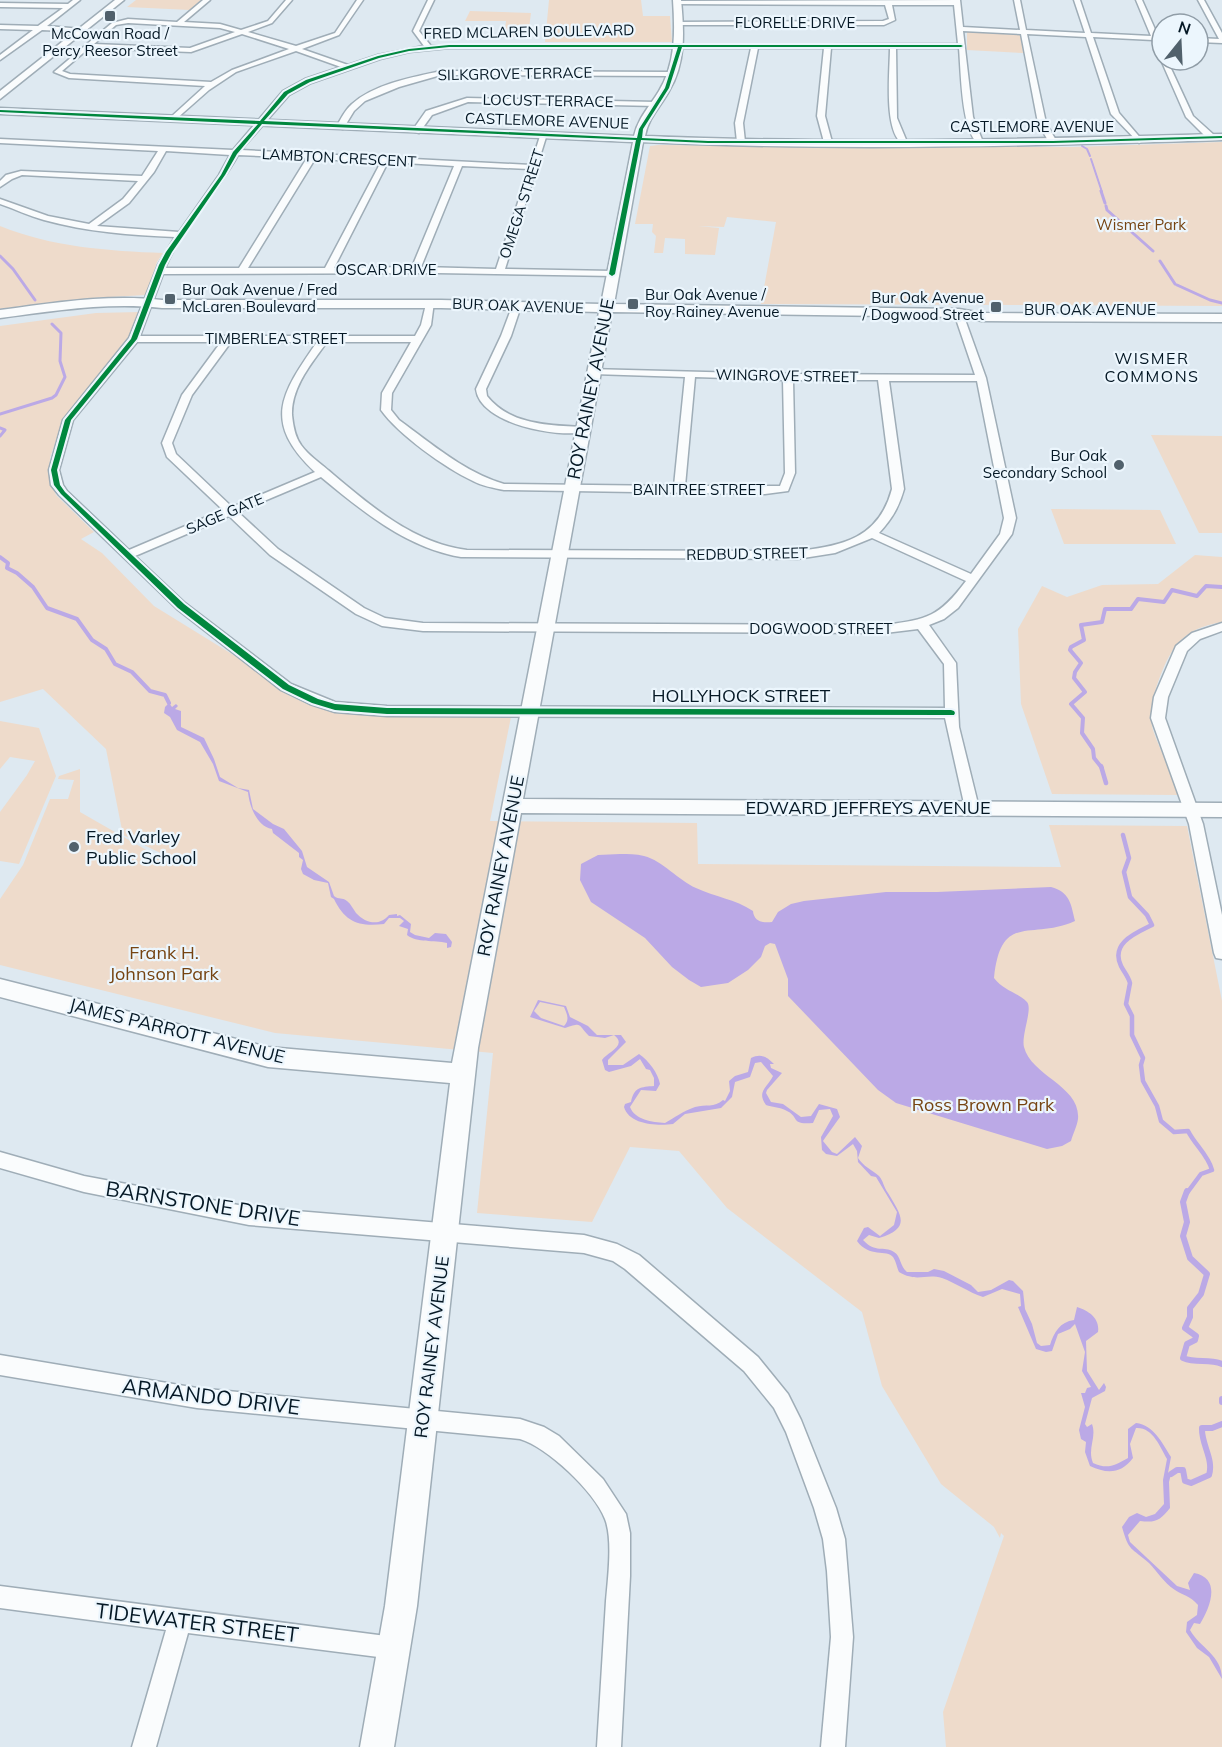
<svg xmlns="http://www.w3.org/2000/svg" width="1222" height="1747" font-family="Mulish,sans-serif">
  <rect width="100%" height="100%" fill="#dee9f1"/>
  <path fill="#eedbcb" d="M136,0H203L190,10L127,7Z
    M549,0H641L643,16H670L672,42H545Z
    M470,11L531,13L528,36L504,37L506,21H465Z
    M967,31L1018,33L1021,36L1023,53L967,50Z
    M1222,142V306L761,304L776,222L727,217L724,227L698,226L719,228L715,255L685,254V239L665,238L663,253H654L656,236L652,232L653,224H635L650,146L658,145L1073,147Z
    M0,226C51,247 109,251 163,253L157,262L146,295L93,298L0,309Z
    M140,312L125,346L64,417L50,458L49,478L56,495L94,532L81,539L102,553L154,606L235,656L290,696L312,706L349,714L511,717L490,821L697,823L698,864L1061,867L1049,825L1187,826L1222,1001V1747H946L943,1712L1004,1536L1001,1533L1000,1538L994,1527L941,1484L882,1386L862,1312L727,1208L679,1151L630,1147L592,1222L477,1213L493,1053L275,1033L0,965V899L23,865L50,799H68L74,780L58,779L59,776L80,769V812L169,863L173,859L123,835L106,749L43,689L0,702V326L96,313Z
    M1151,435L1222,436V533H1199Z
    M1051,509L1160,510L1176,544H1064Z
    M1195,555L1222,557V622C1181,629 1170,648 1157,685C1152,700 1149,715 1153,730C1160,752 1174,772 1178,795L1052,794L1021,704L1018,629L1042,586L1067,597L1102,585L1158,584Z
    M0,721L39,728L56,776L19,864L0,861V812L27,775L35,761L10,757L0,769Z"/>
  <path fill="#bba9e6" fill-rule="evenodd" d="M169,703L172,707L176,704L178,706L175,709L181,711V727L204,738L214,759L220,777L238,788L249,790L253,809L273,824L284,829L302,851L307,867L329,882L334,896C339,900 342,897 347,901C351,904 353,909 356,913C366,924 380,926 389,915L397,914V916L400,915L411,924L410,932L415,935L429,938L435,933L446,934L452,942L451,947L447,948V943C434,940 417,943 407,935L408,929L399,926L404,921L400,918H389L384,924C359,927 345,922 334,899L331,897L328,883L314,880L303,874L301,869L303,860L299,857V853L273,833L272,829C256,826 249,804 248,792L219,781L213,764L200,742L177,730L170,717L164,713L165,707Z
    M620,854C628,854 636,854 644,856C663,861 678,880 696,888C715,897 735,899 753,911C754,922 763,923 772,922L778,912L791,904L804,901L886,892H937L1051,887C1070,892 1071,904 1075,921C1031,941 1001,911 994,978C1004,991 1017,992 1027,1002C1033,1009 1021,1035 1024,1047C1031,1076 1081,1086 1078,1119C1077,1126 1073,1134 1071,1141L1062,1146L1047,1149L896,1103L878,1090L788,996V979L775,944L770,943L765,946L761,957L748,970L728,983L701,987L689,980L672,967L645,938L591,902L580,880L581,864L598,855Z
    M538,1000L566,1006L570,1017L588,1026L597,1035H621L626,1042L608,1060V1065H623L639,1054C649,1061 658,1073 660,1084L656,1091L641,1090L630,1107C635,1120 652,1122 665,1123C674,1118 683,1111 695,1107C706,1104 714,1108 723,1100L725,1101L730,1091L729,1081L735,1076L748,1072L751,1058C761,1053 767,1057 774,1064H770L771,1068L782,1073L767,1090L766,1093L771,1102L783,1104L801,1117L811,1116L819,1104L837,1109L840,1117L825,1138L823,1141L832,1152L837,1154L855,1137L862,1146L858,1158C863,1166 872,1170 879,1176C883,1180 884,1188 888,1193C901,1215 912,1228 879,1238L869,1235L863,1240C876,1254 883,1245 894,1252C901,1256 900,1267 907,1272H928L934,1269L944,1271L971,1285L978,1292L991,1290L1009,1280L1013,1281L1023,1291L1025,1309L1032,1324L1037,1343L1041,1346L1050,1345C1054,1332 1060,1322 1074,1320L1077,1307C1089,1311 1100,1318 1098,1332L1086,1341L1087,1371L1099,1390L1104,1383L1106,1387L1105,1391L1092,1398L1085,1424L1087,1427L1092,1424C1097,1438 1087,1448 1093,1463C1108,1470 1115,1465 1128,1458V1429L1136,1423C1154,1425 1162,1443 1171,1457L1168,1473L1171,1474L1169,1482L1170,1508C1160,1520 1157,1523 1140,1521L1128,1535L1130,1542L1177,1586L1190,1590L1188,1583L1194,1573C1222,1578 1210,1608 1200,1624L1194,1623L1190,1630C1200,1648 1222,1655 1222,1679L1209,1657L1197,1648L1186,1632L1187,1622L1197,1615L1198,1605C1189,1595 1184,1596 1175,1590C1163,1582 1158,1572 1149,1563C1131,1547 1129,1552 1122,1527L1129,1517L1137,1513L1146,1517L1155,1514L1164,1504L1163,1480L1167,1459C1160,1447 1153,1427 1136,1428L1130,1444L1133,1458C1121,1474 1107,1474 1090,1466L1085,1452L1086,1442L1081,1439L1079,1430L1085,1407L1081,1393H1085L1087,1388L1091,1387L1082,1371L1085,1352L1075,1324L1070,1329L1058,1334L1052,1351L1046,1352L1036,1349L1018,1307L1021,1306L1020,1294L1002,1289L983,1297C968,1292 956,1283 942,1278C925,1273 918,1283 899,1272C897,1268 896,1261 893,1257C887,1249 869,1258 857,1241L864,1228L868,1227L880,1236L894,1225L897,1212L876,1177L871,1176L858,1162L857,1151L853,1144L837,1156L826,1154L822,1150L821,1137L833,1116L830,1109L819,1110L813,1123C789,1125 801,1117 785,1110C779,1107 772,1107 766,1105C756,1091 768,1087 773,1076L761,1062L755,1063L750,1077L735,1082L732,1097L721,1108L685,1114L673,1124C658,1126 629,1125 624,1107L625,1104L631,1102C634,1087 641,1087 654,1086V1078L650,1070L646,1069L640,1059L631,1066L609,1072L605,1070L602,1060C607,1052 628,1046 614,1035L605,1038L589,1036C577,1024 583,1022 565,1028L530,1017ZM540,1002L564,1007C567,1014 570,1020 564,1026L541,1018L534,1011Z"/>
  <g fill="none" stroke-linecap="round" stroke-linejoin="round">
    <path stroke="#bba9e6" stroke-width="2" d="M1082,146L1087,149L1090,156
      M1091,159L1102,192"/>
    <path stroke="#bba9e6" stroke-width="3" d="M1101,191L1105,203
      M1106,206L1107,210L1153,251
      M0,256L13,269L35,300
      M1160,261L1175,284
      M1177,285L1210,300L1222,303
      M0,414L52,398L56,395L65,377L60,361L61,333L52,324
      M0,428L5,430L0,436"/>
    <path stroke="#bba9e6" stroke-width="4" d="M0,557L8,563L7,568L17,573L33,587L47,608L77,619L92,640L106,649L115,664L132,672L150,691L165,695L169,703
      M1102,768L1094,758L1093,749L1082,733L1083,718L1071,704L1085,692L1074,678L1075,672L1081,663L1070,650L1071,647L1084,640L1081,625L1102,622L1105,609H1131L1138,599L1164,602L1172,590L1197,596L1206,586L1222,587"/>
    <path stroke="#bba9e6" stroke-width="4.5" d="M1101,766L1106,783
      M1123,835L1129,858L1124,872L1130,897L1147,915L1152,925C1136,933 1110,943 1121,966C1124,972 1128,976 1130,983L1126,1004L1132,1016V1035L1143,1058L1141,1065L1143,1081L1157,1106L1161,1121L1174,1132L1188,1131C1195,1145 1208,1155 1212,1170L1201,1174L1187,1193"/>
    <path stroke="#bba9e6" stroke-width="6" d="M1187,1191L1183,1202L1187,1222L1183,1236L1190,1258L1207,1274L1201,1294L1190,1308V1317L1185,1328L1196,1336L1195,1340L1187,1344L1183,1358C1197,1364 1208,1358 1222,1364
      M1222,1399V1402
      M1171,1474L1177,1470H1183L1185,1481L1191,1483L1209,1475C1214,1459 1201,1444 1202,1428H1212L1222,1424"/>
    <g stroke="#9fadb7" stroke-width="3">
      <path id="street" d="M73,0H80L47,26L82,29L84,32L42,30L0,60V55L33,30L0,29V25L38,26L63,8L0,7V3L68,4Z
        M203,0H210L184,22L220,24L241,30L268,21L286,0H292L272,23L248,32L296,46L335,33L357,0H363L339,35L302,49L348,65L378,55L424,46L413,31L428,0H434L419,31L431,46L958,44L954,5H892L895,20L884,25H679L677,22L883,21L889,19L885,5L675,4L677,1L960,0L963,27L1020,30L1014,0H1020L1026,30L1085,33L1074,0H1080L1091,33L1151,36L1136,0H1142L1158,36H1162V40H1159L1162,56L1159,54L1153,40L1093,37L1119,113L1143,141L1139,143L1111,114L1086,37L1027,34L1046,123L1057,142L1053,144H1050L1038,123L1021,34L963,31L973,117L983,142L979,144C961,133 961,69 959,48H896L897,118L907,142L903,144C883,132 890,70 890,48H831L825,116L832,142L828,144L824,142L817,116L824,48H758L743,123L745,142L741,144L737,142L735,123L751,48H449L409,52L380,59L311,83L289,95L241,150L531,165L540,136L547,134L505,269L612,271L617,274L615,276L437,273L163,274L140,336H415L421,325L426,304L434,302L431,325L392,393L391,410L399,420C432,444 464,472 504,484L674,486L685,377L593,374L589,373V369L788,374L975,375L954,313L962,311L986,378L1016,518L1012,534L958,608L944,619L929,625L956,663L959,727L979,808L977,812H967L965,808L945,718L387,716L335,712L310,704L281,690L177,609L59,495L51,485L49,470L63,420L129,338L158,265L175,237C131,235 87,232 44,220C29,216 15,209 0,204V199L48,216L89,224L123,199L138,181L22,175L12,179L0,187V181L6,175L21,171L142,176L158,151L0,143V139L233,150L283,91L305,79L341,67L296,51L236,72L209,90L175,120L172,116L205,86L69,78L54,72L112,23L128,19L177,22ZM128,23L220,28L235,32L190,48L94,44L116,25ZM242,34L289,49L232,70L211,82L70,74L62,71L89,48L191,52ZM166,151L230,155L219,175L179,232L97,226L129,203L154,172ZM238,155L307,158L239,268H165C181,229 217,193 238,155ZM315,159L381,162L325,268H248ZM388,162L454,166L412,267L334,268ZM462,166L529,169L496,269L421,267ZM137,342H221L182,395L162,443L167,457L223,510L129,550L67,491L63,485L59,470L73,420ZM231,342H317C281,394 262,422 315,472L232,507L176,454L172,443L192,395ZM327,342H411L382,393L381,410C398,434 445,468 473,481C482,486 494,488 504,490L765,494L788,491L795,473L793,380H878L892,489C879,538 843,546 797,551L467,550C412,543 367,503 328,470C319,462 308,455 301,445C295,437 293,425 292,415C291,387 312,363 327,342ZM695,377L783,380L785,473L780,486H685ZM889,381H977L1004,518L1000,534L971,574L879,533C892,519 899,507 904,489ZM321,477C362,511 407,548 461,557L797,559L835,553L872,538L966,581C939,617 928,619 885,625L423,623L385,618L364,608L278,549L238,512ZM229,516L270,555L356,614L382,626L423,631L885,633L918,629L944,664L945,708L387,706L335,702L291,684L185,603L135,556Z
        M1198,0H1204L1222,33V43L1198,42V38L1219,39Z
        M1162,58L1167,60L1193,116L1214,135V139H1208L1186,117L1161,60Z
        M441,71L672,72L676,74L672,76L441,75L399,87L365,101L354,111L343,129L336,127C341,119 345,110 352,104C374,84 413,77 441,71Z
        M467,98L656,102L660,104L656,106L468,102L432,115L419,133L412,131L426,111Z
        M513,304L521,306L511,336L486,389L487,396C510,425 549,425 582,427L586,428V432C557,438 480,424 476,389L501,336Z
        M1222,623V631L1200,639L1187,651L1168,697L1165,718L1203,824L1222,915V959L1216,958L1214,953L1189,824L1151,718L1154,697L1176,646L1192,633Z
        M0,1152L84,1176L249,1207L584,1235L617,1244L639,1255L758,1357L788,1394L801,1420L836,1508L845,1539L853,1637L845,1747H821L831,1637L827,1571L823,1539L814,1508L786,1432L774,1408L744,1371L625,1269L613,1261L584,1253L249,1225L84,1192L0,1168Z
        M0,1355L197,1388L520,1419L544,1427L559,1436L603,1479L626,1514L630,1533V1576L621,1747H597C600,1698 603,1650 606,1601C608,1578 613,1539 605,1519C594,1491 547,1447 520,1439L197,1408L0,1375Z
        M0,1586L394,1637L402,1640L405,1648L402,1656L394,1659L188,1633L156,1747H132L166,1630L0,1608Z"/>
    </g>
    <g stroke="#9fadb7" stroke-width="3">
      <path id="secondary" d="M115,0H124L0,99V91Z
        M673,0H681C684,31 686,63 669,91C661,106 648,118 645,136C837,144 1030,139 1222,134V140C1030,146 836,151 643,142L614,304L959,309L982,313L1222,314V322L982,321L959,317L612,312L523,799L1222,803V817L521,813L478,1048L417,1606L394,1747H360L385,1606L450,1083L268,1067L0,997V979L268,1047L452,1063L599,312L441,308H162C107,302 54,311 0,318V310C54,303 107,294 162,300H441L601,304L633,142L0,114V108L634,136C638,118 650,106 659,91C676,63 675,31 673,0Z"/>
    </g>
    <use href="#street" fill="#fafcfd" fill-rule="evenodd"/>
    <use href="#secondary" fill="#fafcfd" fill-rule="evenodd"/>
    <g stroke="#ecf6fd" stroke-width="4">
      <path id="cycleway" d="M449,45H961L963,46L961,47H682L669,88L643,129L642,138L708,141H1053L1222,136V138L1053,143H708L641,140L615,274L612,276L609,274L636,140L262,124L237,154L225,175L172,252L165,265L137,339L71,420L57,470L60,485L65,492L184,604L289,685L318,699L335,704L387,708L951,710L954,711L955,713L954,715L387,714L335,710L312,703L283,689L178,608L61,494L54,485L51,470L65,420L131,339L159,265L166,252L221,175L233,152L258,124L0,112V110L260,121L284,92L306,80L378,56L409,49ZM449,47H678L665,88L639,129L637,138L264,121L288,94L310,82L379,58L409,51Z"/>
    </g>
    <use href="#cycleway" fill="#00873e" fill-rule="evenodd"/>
  </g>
  <g fill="#51616c" stroke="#ecf6fd" stroke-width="2">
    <rect x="104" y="10" width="12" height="12" rx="3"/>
    <rect x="164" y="293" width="12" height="12" rx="3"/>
    <rect x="627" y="298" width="12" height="12" rx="3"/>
    <rect x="990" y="301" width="12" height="12" rx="3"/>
    <circle cx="1119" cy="465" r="6"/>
    <circle cx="74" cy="847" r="6"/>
  </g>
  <g text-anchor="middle" stroke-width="4.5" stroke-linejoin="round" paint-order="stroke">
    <g font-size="15" fill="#051825" stroke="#ecf6fd">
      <text x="795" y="28">FLORELLE DRIVE</text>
      <text transform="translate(529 32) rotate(-1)" y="5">FRED MCLAREN BOULEVARD</text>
      <text transform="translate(515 74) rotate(-1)" y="5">SILKGROVE TERRACE</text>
      <text transform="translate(548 101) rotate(1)" y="5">LOCUST TERRACE</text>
      <text transform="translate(547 121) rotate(2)" y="5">CASTLEMORE AVENUE</text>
      <text x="1032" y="132">CASTLEMORE AVENUE</text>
      <text transform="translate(339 158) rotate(3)" y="5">LAMBTON CRESCENT</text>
      <text transform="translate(522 204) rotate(-72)" y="5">OMEGA STREET</text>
      <text x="386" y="275">OSCAR DRIVE</text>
      <text transform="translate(518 306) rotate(2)" y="5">BUR OAK AVENUE</text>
      <text x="1090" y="315">BUR OAK AVENUE</text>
      <text x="276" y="344">TIMBERLEA STREET</text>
      <text transform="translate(787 376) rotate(1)" y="5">WINGROVE STREET</text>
      <text x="699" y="495">BAINTREE STREET</text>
      <text transform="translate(225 514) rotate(-23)" y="5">SAGE GATE</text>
      <text transform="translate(747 554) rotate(-1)" y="5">REDBUD STREET</text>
      <text x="821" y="634">DOGWOOD STREET</text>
    </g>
    <g font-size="15" fill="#051825" stroke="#ecf6fd" text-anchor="start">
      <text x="110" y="39" text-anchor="middle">McCowan Road /<tspan x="110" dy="17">Percy Reesor Street</tspan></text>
      <text x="182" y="295">Bur Oak Avenue / Fred<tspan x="182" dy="17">McLaren Boulevard</tspan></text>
      <text x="645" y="300">Bur Oak Avenue /<tspan x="645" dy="17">Roy Rainey Avenue</tspan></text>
      <text x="984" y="303" text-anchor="end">Bur Oak Avenue<tspan x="984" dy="17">/ Dogwood Street</tspan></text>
      <text x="1107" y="461" text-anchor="end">Bur Oak<tspan x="1107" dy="17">Secondary School</tspan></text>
    </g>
    <g font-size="15" fill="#764412" stroke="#ecf6fd">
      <text x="1141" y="230">Wismer Park</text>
    </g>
    <g font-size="16" letter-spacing="1.5" fill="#051825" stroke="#ecf6fd">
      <text x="1152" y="364">WISMER<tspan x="1152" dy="18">COMMONS</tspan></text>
    </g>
    <g font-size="18" fill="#051825" stroke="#ecf6fd">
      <text transform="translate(591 389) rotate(-79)" y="6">ROY RAINEY AVENUE</text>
      <text x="741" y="702">HOLLYHOCK STREET</text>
      <text x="868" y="814">EDWARD JEFFREYS AVENUE</text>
      <text transform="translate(501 866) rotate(-79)" y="6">ROY RAINEY AVENUE</text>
      <text transform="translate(177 1031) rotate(14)" y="6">JAMES PARROTT AVENUE</text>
      <text transform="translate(432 1347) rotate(-83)" y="6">ROY RAINEY AVENUE</text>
    </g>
    <g font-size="18" fill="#051825" stroke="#ecf6fd" text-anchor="start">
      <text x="86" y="843">Fred Varley<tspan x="86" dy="21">Public School</tspan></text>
    </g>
    <g font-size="18" fill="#764412" stroke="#ecf6fd">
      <text x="164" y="959">Frank H.<tspan x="164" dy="21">Johnson Park</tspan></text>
      <text x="983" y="1111">Ross Brown Park</text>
    </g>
    <g font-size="21" fill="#051825" stroke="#ecf6fd">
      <text transform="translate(203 1204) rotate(9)" y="7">BARNSTONE DRIVE</text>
      <text transform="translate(211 1397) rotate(7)" y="7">ARMANDO DRIVE</text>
      <text transform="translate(197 1623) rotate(7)" y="7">TIDEWATER STREET</text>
    </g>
  </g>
  <g transform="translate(1180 42) rotate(18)"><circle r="28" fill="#ecf6fd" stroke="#909da7" stroke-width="1.5"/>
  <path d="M0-4.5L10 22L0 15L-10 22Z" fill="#51616c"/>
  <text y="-9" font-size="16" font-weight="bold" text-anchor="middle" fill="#051825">N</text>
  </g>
</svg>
